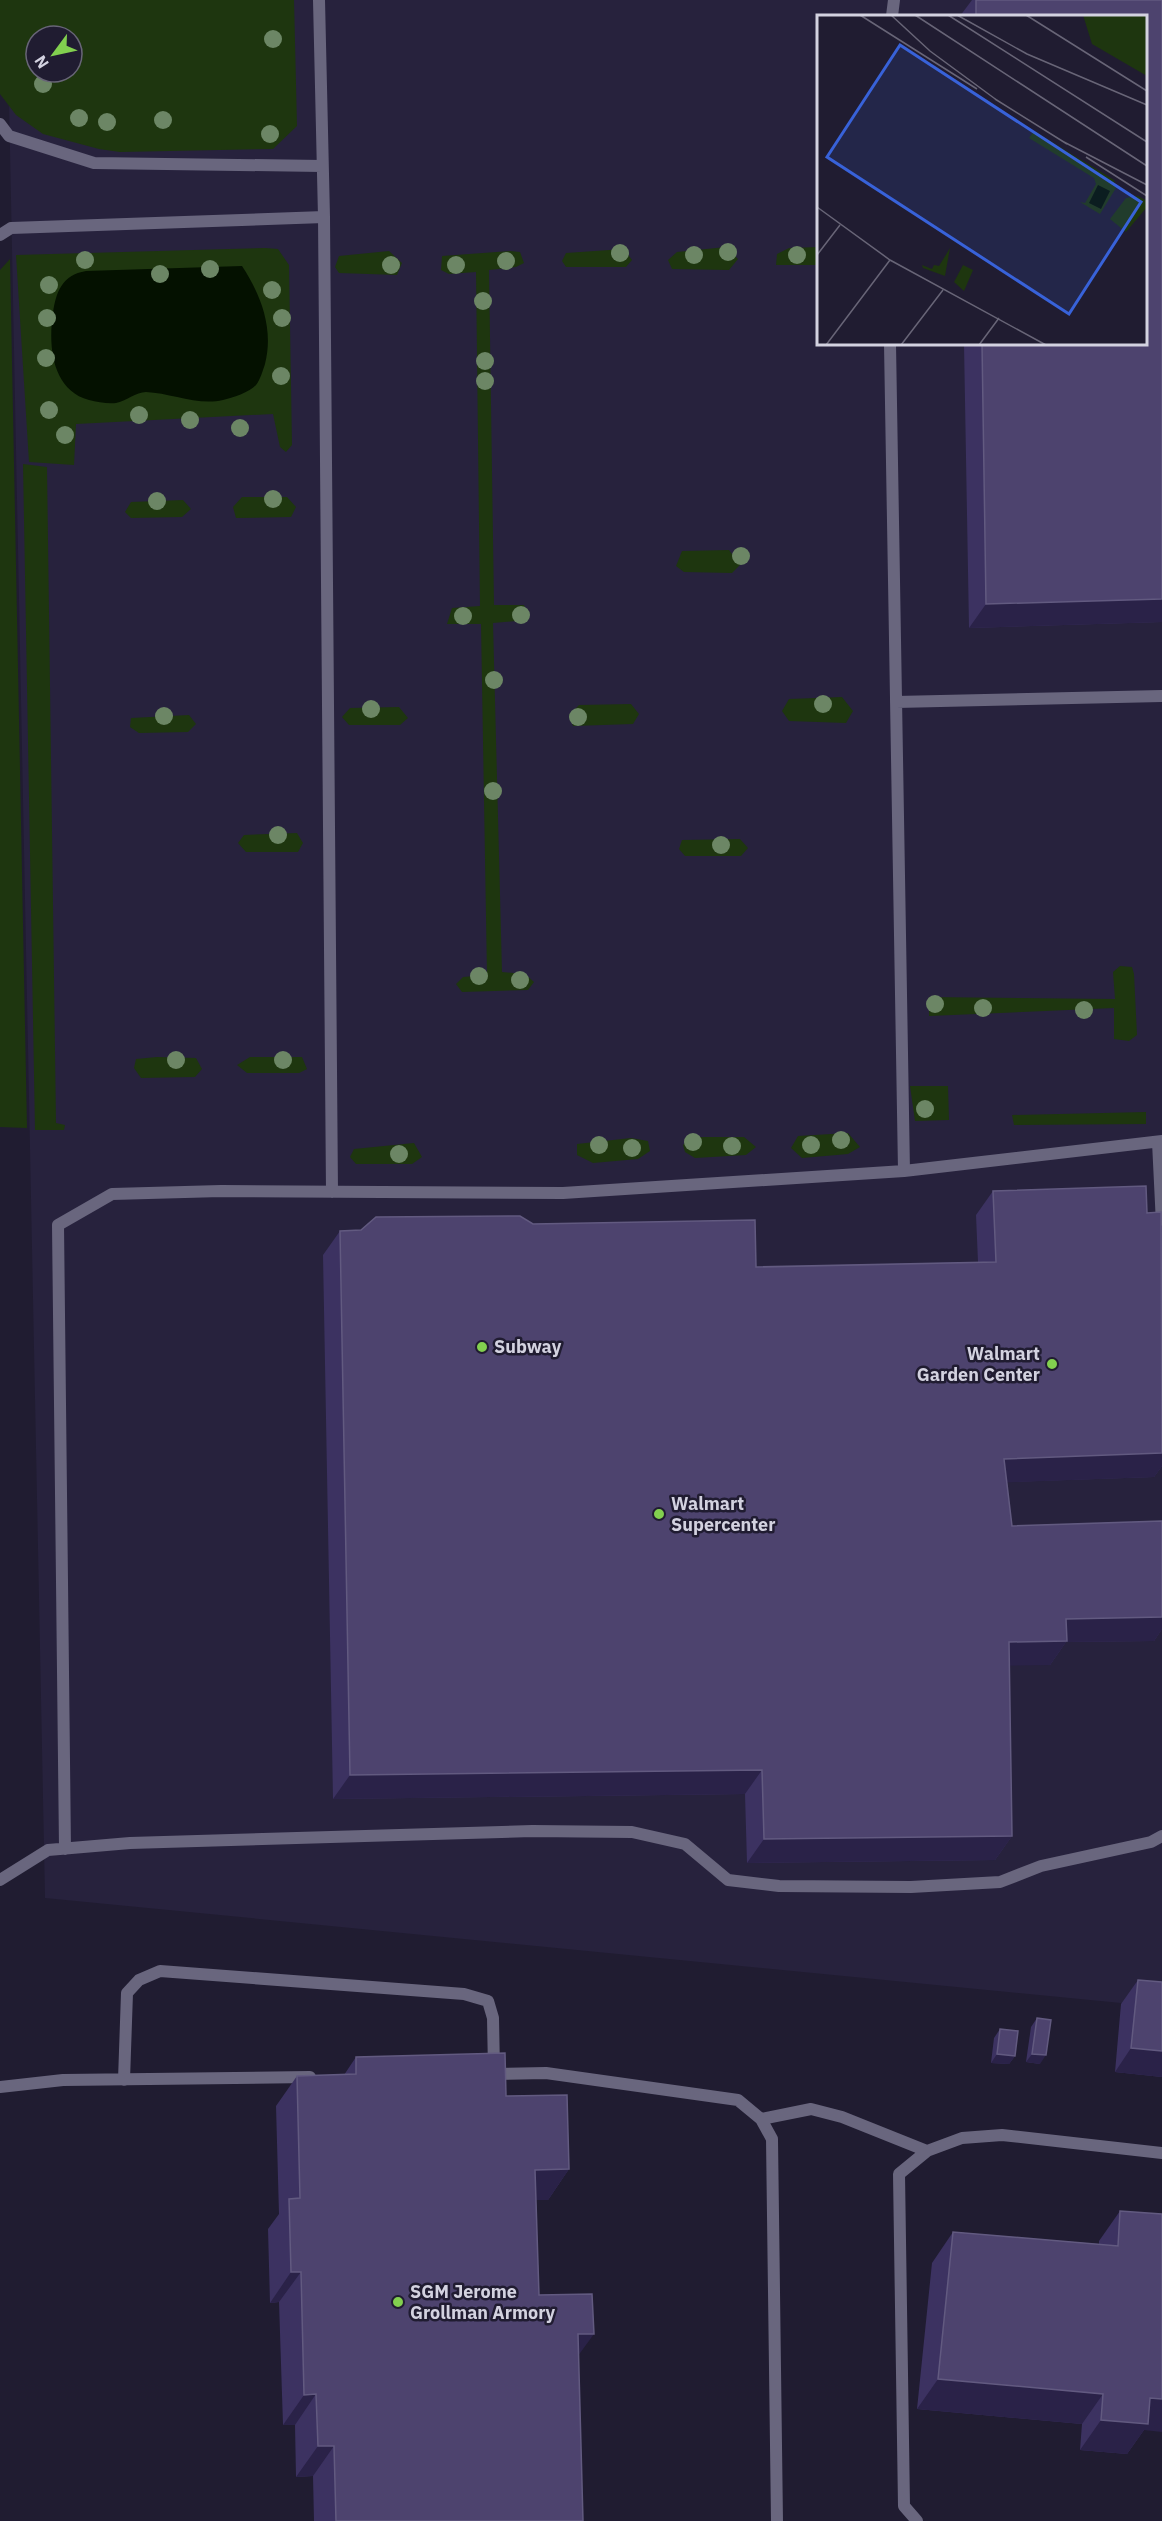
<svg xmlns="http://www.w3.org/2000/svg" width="1162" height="2521" font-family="'IBM Plex Sans',sans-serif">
  <rect width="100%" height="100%" fill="#201c31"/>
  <path fill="#27223d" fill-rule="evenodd" d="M7,0H1162V2007L45,1898ZM818,16H1146V344H818ZM36,36H72V72H36Z"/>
  <path fill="#1e360f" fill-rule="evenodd" d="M0,0H294L297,126L273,149L120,152L99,149L43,134L16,115L0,94ZM36,36H72V72H36Z
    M726,247L738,259L729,270L672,269L668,260L677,252Z
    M818,247V265H776L777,254L789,248Z
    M265,248L278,249L289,265L292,445L286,452L280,447L273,414L76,424L74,465L29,462L16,255Z
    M624,249L632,260L626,267H566L562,261L566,253Z
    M389,251L402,263L397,275L339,273L335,267L339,256Z
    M510,251L520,252L524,263L516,267L489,270L494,605H524L528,614L526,620L493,623L502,972L525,974L534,982L528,990L462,992L456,984L463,977L487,975L481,624H447L452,608L480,606L476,272L449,274L441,270L442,256Z
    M10,259L27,1128L0,1127V270Z
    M23,464L47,467L56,1123L65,1125L64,1130H35Z
    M242,497H287L296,507L291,517L236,518L233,507Z
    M183,500L191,509L182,517L131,518L125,512L131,502Z
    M729,550L740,565L732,573L684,572L676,566L682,551Z
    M842,697L853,711L846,723L789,721L782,711L789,699Z
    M631,704L639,714L633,724L573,726L569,715L579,705Z
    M399,707L408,718L400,725H349L342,717L350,708Z
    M189,715L196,724L188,732L139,733L130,727L131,718Z
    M297,833L303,843L298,852H246L238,843L244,835Z
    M740,839L748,848L741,856H685L679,849L682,840Z
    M1120,966L1132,967L1134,974L1137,1035L1129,1041L1114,1039V1008L929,1016V997L1115,999L1113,972Z
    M157,1057L196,1058L202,1069L195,1077L141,1078L134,1068L136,1059Z
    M250,1057H302L307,1069L299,1073H247L237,1065Z
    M910,1086H948L949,1120L915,1121Z
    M1146,1112V1124L1014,1125L1012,1115Z
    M848,1133L860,1147L848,1154L802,1158L791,1148L798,1136Z
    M691,1137H744L756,1147L746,1155L695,1158L685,1152L683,1145Z
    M631,1138L648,1141L650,1151L638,1159L593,1163L577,1155V1144Z
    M414,1143L422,1157L412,1164H356L350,1157L354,1149Z"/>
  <path fill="#041100" d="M242,266C261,295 274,329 265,364C263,370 260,380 256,385C250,392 232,398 223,400C198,406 171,393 146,392C136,392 126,401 116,403C108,404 97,402 89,400C52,390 48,346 53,313C56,292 62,275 86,271Z"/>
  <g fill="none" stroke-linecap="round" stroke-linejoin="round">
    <path stroke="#69667e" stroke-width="12" d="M319,0L324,217L332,1192
      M892,16L894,0
      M0,124L9,136L94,163L322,166
      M0,235L11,228L324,217
      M890,344L904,1171
      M896,702L1162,696
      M1158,1142L1162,1224
      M65,1849L58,1225L112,1194L221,1191L563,1193L904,1171L1162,1141
      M0,1880L48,1850L130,1843L532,1831L632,1832L685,1844L728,1880L779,1886L911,1887L1000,1882L1041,1866L1151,1842L1162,1836
      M490,2074L546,2073L738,2100L761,2119L772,2139L777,2521
      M124,2080L127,1993L139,1980L160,1971L464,1994L488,2001L493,2018L494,2070
      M0,2087L63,2080L310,2077
      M761,2119L811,2109L842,2117L927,2151
      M917,2521L904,2506L899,2174L927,2151L962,2138L1002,2135L1162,2153"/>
  </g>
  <g fill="#6c8665">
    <circle cx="273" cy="39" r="9"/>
    <circle cx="43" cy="84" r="9"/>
    <circle cx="79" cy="118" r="9"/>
    <circle cx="163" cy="120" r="9"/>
    <circle cx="107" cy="122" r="9"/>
    <circle cx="270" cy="134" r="9"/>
    <circle cx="728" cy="252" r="9"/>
    <circle cx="620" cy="253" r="9"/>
    <circle cx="694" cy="255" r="9"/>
    <circle cx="797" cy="255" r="9"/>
    <circle cx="85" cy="260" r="9"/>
    <circle cx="506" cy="261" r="9"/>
    <circle cx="391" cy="265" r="9"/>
    <circle cx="456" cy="265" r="9"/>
    <circle cx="210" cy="269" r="9"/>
    <circle cx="160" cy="274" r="9"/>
    <circle cx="49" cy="285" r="9"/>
    <circle cx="272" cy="290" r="9"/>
    <circle cx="483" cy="301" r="9"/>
    <circle cx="47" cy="318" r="9"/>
    <circle cx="282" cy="318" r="9"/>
    <circle cx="46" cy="358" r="9"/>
    <circle cx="485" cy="361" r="9"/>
    <circle cx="281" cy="376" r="9"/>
    <circle cx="485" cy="381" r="9"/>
    <circle cx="49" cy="410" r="9"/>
    <circle cx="139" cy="415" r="9"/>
    <circle cx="190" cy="420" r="9"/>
    <circle cx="240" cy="428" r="9"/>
    <circle cx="65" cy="435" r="9"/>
    <circle cx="273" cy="499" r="9"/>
    <circle cx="157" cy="501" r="9"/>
    <circle cx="741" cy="556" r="9"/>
    <circle cx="521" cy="615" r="9"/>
    <circle cx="463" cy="616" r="9"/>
    <circle cx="494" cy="680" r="9"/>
    <circle cx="823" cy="704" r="9"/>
    <circle cx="371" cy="709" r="9"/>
    <circle cx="164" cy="716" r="9"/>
    <circle cx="578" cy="717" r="9"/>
    <circle cx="493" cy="791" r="9"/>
    <circle cx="278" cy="835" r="9"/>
    <circle cx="721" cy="845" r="9"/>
    <circle cx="479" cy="976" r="9"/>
    <circle cx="520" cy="980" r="9"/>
    <circle cx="935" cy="1004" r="9"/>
    <circle cx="983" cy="1008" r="9"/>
    <circle cx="1084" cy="1010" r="9"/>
    <circle cx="176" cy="1060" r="9"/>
    <circle cx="283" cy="1060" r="9"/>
    <circle cx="925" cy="1109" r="9"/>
    <circle cx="841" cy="1140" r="9"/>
    <circle cx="693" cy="1142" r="9"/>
    <circle cx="599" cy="1145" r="9"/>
    <circle cx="811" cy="1145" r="9"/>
    <circle cx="732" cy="1146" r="9"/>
    <circle cx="632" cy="1148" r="9"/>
    <circle cx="399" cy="1154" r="9"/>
  </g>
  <path fill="#3c3261" d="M972,0H1162V622L969,628L964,344H1146V16H960Z
    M993,1191L1147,1213L1162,1226V1466L1154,1477L1007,1482L1012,1526L1162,1521V1629L1154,1641L1066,1642L1050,1665H1009L1012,1836L995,1860L747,1863L745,1794L333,1799L323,1255L340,1231L533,1224L756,1267L978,1262L976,1215Z
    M1138,1980L1162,1982V2077L1115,2072L1121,2004Z
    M1037,2018L1040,2064L1026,2062L1031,2027Z
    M1000,2029L1015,2056L1009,2064L991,2063L994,2038Z
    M356,2057L506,2096L569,2169L548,2200H536L539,2295L578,2356L583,2521H314L313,2476L296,2477L295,2425H283L279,2302L270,2303L268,2229L279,2214L276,2106L297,2076L344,2075Z
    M1120,2211L1144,2430L1127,2454L1080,2450L1082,2424L917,2409L932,2263L953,2232L1099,2244V2241Z"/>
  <path fill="#2a2248" d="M1162,599V622L969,628L986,604Z
    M1162,1453V1466L1154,1477L987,1483L1004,1459Z
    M1162,1617V1629L1154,1641L1066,1642L1050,1665L992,1666L1009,1642L1066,1619Z
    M762,1770L745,1794L333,1799L350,1775Z
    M1012,1836L995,1860L747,1863L764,1839Z
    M1131,2048L1162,2051V2077L1115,2072Z
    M997,2054L1015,2056L1009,2064L991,2063Z
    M1032,2054L1046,2055L1040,2064L1026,2062Z
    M569,2169L548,2200H514L535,2170Z
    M291,2272H301L279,2302L270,2303Z
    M578,2334H594L572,2364Z
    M938,2379L1103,2394L1082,2424L917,2409Z
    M316,2394L295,2425H283L304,2395Z
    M1150,2398L1162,2399V2432L1144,2430L1127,2454L1080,2450L1101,2420Z
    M318,2446H334L313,2476L296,2477Z"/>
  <path fill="#4d436e" stroke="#625a80" stroke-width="1.5" d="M976,0H1162V599L986,604L982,344H1146V16H976Z
    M1146,1186L1147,1213L1161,1212L1162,1453L1004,1459L1012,1526L1162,1521V1617L1066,1619L1067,1641L1009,1642L1012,1836L764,1839L762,1770L350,1775L340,1231L361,1230L376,1217L520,1216L533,1224L755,1220L756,1267L996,1262L993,1191Z
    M1138,1980L1162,1982V2051L1131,2048Z
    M1037,2018L1051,2020L1046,2055L1032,2054Z
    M1000,2029L1018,2031L1015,2056L997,2054Z
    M505,2053L506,2096L567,2095L569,2169L535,2170L539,2295L592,2294L594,2334H578L583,2521H336L334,2446H318L316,2394L304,2395L301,2272H291L289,2199L300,2198L297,2076L356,2074V2057Z
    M1120,2211L1162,2214V2399L1150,2398L1148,2424L1101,2420L1103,2394L938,2379L953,2232L1118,2246Z"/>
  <g fill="#82d04f" stroke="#201c31" stroke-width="2">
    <circle cx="482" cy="1347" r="6"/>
    <circle cx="1052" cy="1364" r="6"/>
    <circle cx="659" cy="1514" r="6"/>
    <circle cx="398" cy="2302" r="6"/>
  </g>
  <g text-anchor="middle" stroke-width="5" stroke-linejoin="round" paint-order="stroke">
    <g font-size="18" font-weight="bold" fill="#d3d2e0" stroke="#201c31" text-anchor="start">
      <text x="494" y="1353">Subway</text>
      <text x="1040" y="1360" text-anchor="end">Walmart<tspan x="1040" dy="21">Garden Center</tspan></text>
      <text x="671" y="1510">Walmart<tspan x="671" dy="21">Supercenter</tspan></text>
      <text x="410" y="2298">SGM Jerome<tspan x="410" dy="21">Grollman Armory</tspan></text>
    </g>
  </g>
  <g transform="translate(817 15)">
    <rect width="330" height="330" fill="#201c31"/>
    <path d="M266,0H330V61L275,29ZM217,116L297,165L299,173L283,199L263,187L268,188L279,169L277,163L212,123L214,120L295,170L214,120ZM321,181L330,186V192L309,217L293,204L309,183ZM133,233L128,261L106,253L105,250L115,254L117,250L122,251ZM146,250L156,255L147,276L137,267Z" fill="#1e360f"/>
    <path d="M281,170L293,176L284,194L272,188Z" fill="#041100"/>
    <path fill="none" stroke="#686577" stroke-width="1.5" d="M43,0L160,74M74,0L113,36L181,86M98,0L330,151M131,0L330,127M140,0L210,39L330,90M209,0L330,76M178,84L250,129M245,126L330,170M269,142L330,181M0,192L73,245L229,330M0,240L23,210M9,330L73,245M84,330L126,275M162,330L182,303"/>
    <path fill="#3862d9" fill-opacity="0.15" stroke="#3862d9" stroke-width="3" d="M83,30L324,187L252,299L10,142Z"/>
    <rect width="330" height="330" fill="none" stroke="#d3d2e0" stroke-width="3"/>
  </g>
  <g transform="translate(54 54) rotate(237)"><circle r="28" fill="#201c31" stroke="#686577" stroke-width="1.5"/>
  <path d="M0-4.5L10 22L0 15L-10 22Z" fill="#82d04f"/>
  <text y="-9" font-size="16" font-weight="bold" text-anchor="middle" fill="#d3d2e0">N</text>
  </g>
</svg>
